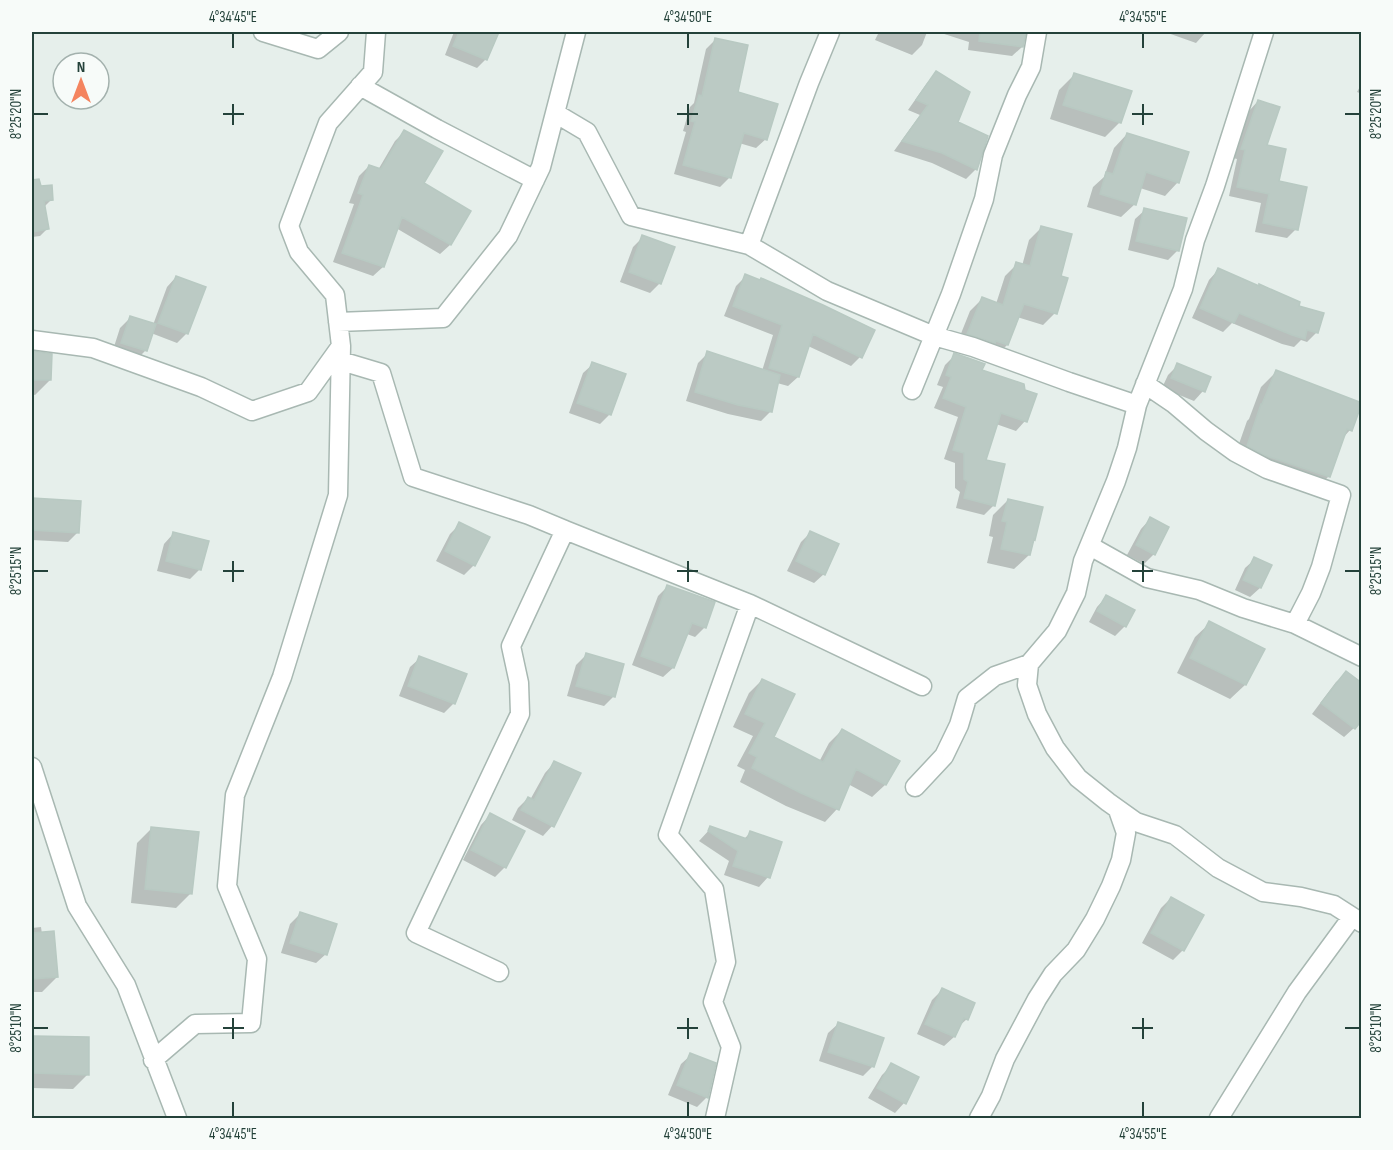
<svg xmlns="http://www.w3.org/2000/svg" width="1393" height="1150" font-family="'Sofia Sans Condensed',sans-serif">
  <rect width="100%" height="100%" fill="#e6efeb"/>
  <path fill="#0003" d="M454,32H497L486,59L477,68L445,55Z
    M879,32H927L922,45L912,55L875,40Z
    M938,32H1025L1022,47L1012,56L968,50L969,42Z
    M1165,32H1206L1196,43Z
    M715,40L736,93L766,139L756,148L739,143L730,177L720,187L674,174L686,132L683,131L690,107L694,103L706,49Z
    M937,73L956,123L976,169L966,179L932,163L894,151L920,115L908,110L927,83Z
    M1074,75L1120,122L1105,137L1050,119L1059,90Z
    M1362,83V94L1357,92Z
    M1258,101L1266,146L1277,182L1296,229L1287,238L1255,232L1261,203L1229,196L1237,159L1233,158L1249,111Z
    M404,132L422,184L469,212L450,245L440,254L396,228L383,267L373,276L333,262L354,204L349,203L359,176L369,166L378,170L395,141Z
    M1127,134L1178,182L1165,196L1140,188L1135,204L1121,217L1087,207L1093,187L1104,177L1114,148Z
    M50,187L51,200L43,208L47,229L40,236L32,237V188Z
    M1145,210L1178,250L1168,260L1128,250L1135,219Z
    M1041,228L1060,277L1055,313L1043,325L1017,317L1007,345L995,357L956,346L970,311L982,299L996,304L1005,276L1017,264L1022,266L1029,240Z
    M643,237L660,283L650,293L620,282L633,247Z
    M32,243L34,244L32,281Z
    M1218,270L1297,307L1317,332L1307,342L1301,340L1294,347L1282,344L1232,323L1223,332L1192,318L1209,280Z
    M746,276L860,357L851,366L808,346L798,377L788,386L777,383L771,411L761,421L728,414L686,401L698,363L708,353L762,371L773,335L724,316L736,286Z
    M176,277L187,333L177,343L151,333L145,351L136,360L112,353L120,328L130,318L153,325L167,287Z
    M32,353L50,355V380L35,395L32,394Z
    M955,355L980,370L1025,421L1016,431L996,424L984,461L994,505L984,515L956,508L960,492L955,488V463L944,459L958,417L934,408L943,387L937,385L945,365Z
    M593,364L610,414L600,424L569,413L583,373Z
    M1178,365L1203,391L1194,401L1162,388L1168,375Z
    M1276,372L1350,430L1342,439L1329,476L1314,491L1233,461L1247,421L1249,419L1261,387Z
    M32,500L79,503L78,532L68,542L32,540Z
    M1008,500L1029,555L1014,569L987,563L993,537L989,536L993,515Z
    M1150,519L1154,554L1144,564L1127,555L1141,529Z
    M460,524L474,565L464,575L436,561L450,534Z
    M811,532L824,574L814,583L787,571L801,542Z
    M173,534L200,569L190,579L157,571L164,544Z
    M1255,559L1270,566L1260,588L1250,597L1235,590L1245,568Z
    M668,586L705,627L695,637L687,634L673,668L663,677L632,665L658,596Z
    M1106,597L1125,626L1115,636L1089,622L1097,607Z
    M1210,623L1263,649L1245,685L1230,699L1177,673L1195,637Z
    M586,655L613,697L604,706L567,696L576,665Z
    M420,658L454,703L444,713L399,696L410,667Z
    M1346,673L1354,728L1344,737L1312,714L1336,682Z
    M762,680L772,738L819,762L829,743L842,730L898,761L885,785L872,797L848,784L837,809L825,822L786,806L740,782L745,770L737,766L753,736L733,727L749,693Z
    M554,763L552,826L543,836L512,820L518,808L528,798L530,800L545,773Z
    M490,815L505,867L495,877L463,860L481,825Z
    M152,828L191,893L176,908L131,903L137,843Z
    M711,828L744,839L750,833L768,877L759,887L724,875L729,861L699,841Z
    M1171,898L1202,915L1183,950L1173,960L1142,943L1161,908Z
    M300,914L326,954L316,963L281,953L290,924Z
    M41,927L42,934L57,977L42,992H32V928Z
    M942,990L967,1019L958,1027L954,1037L944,1046L917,1034L932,1000Z
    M838,1024L873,1066L863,1076L819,1061L828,1033Z
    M34,1037L88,1074L73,1089L32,1088V1040Z
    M691,1055L707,1097L697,1107L668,1095L681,1064Z
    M892,1065L917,1078L904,1103L895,1113L868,1098L882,1075Z"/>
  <path fill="#bbcac4" stroke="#b8c9c2" stroke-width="1.5" d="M459,32H499L487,60L453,46Z
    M980,32H1026L1023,47L979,41Z
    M715,38L748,45L738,92L778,104L767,140L744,133L731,178L683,165L695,122L691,121L699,95L702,96Z
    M936,71L970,92L958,122L988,136L977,170L942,153L902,141L928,105L916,100Z
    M1074,73L1132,91L1121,123L1063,105Z
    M1258,100L1280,107L1267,145L1286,149L1279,181L1307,187L1298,230L1263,223L1269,194L1237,187L1245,150L1241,149Z
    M404,130L443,151L424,183L471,211L451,245L402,217L384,267L342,253L363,195L358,193L369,165L381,169Z
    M1127,133L1189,152L1179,183L1146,172L1136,205L1100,194L1106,172L1113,174Z
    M39,179L41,186L52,185L53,200L44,201L49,229L32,232V180Z
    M1144,208L1187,218L1179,251L1136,241Z
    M1041,226L1072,234L1061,276L1068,278L1057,314L1024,304L1008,345L996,341L995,343L967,334L982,297L1003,305L1016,262L1030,266Z
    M642,235L675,247L661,284L629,272Z
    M1218,268L1259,286V284L1300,302L1299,306L1324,313L1318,333L1307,330L1305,339L1292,335L1239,313L1234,323L1200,308Z
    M745,274L760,280L761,278L823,305L875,330L862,358L813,334L799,377L769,368L782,325L733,306Z
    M176,276L206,287L188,334L158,323Z
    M130,316L156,324L147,351L121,343Z
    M32,351L52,354L51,380H32Z
    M707,351L780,375L772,412L738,405L695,392Z
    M954,353L985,364L982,370L1024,384L1025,390L1037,394L1027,422L1001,413L986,460L1005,464L995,506L964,498L968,482L964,479V453L953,450L966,407L943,398L951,377L946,375Z
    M592,362L626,374L611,415L577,403Z
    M1177,363L1211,377L1205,392L1171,378Z
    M1276,370L1362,403L1352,431L1347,429L1330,477L1264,455L1247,446L1261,404H1262Z
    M32,498L81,501L79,533L32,530Z
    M1008,499L1043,507L1035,540L1034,539L1030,555L1001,549L1007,522L1002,521Z
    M1150,517L1169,527L1155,555L1136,545Z
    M459,522L490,537L475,566L445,551Z
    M810,531L839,544L825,575L796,561Z
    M173,532L209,541L201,570L166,561Z
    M1254,557L1272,565L1261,588L1243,580Z
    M667,585L715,602L706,628L692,623L674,668L641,656Z
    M1106,595L1135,610L1126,627L1097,611Z
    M1209,621L1265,649L1246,685L1190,658Z
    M586,653L624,664L615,697L576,686Z
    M419,656L467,674L455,704L408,686Z
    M1346,671L1362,683V720L1355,729L1321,703Z
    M762,679L795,694L774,737L823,762L842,729L900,761L886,785L856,769L839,810L801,793L752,768L757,757L749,753L765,723L745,714Z
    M554,761L581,773L554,827L521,810L528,797L534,800Z
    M490,813L525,831L506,868L471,850Z
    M710,826L747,839L750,831L782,842L770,878L733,866L738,851L708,831Z
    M151,827L199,832L192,894L145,889Z
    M1171,897L1204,915L1184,951L1151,933Z
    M300,912L337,924L327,955L290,943Z
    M54,931L58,977L32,979V933Z
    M942,988L975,1003L968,1020L964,1018L955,1037L925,1024Z
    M838,1022L884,1038L874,1067L828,1052Z
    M34,1036L89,1037V1075L34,1073Z
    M690,1053L716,1063L708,1098L677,1085Z
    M891,1063L919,1077L906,1104L877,1088Z"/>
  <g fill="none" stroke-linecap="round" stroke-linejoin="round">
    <g stroke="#a8b8b2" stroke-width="21">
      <path id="minor" d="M263,32L318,49L339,32
        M360,86L437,129L535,180
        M555,113L587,132L631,216L749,245L809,83L830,32
        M749,245L827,291L934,336L973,347L1069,382L1137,405L1183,289L1195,240L1215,186L1264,32
        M338,322L443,318L508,236L541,167L576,32
        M32,340L93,348L201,387L252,411L308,392L341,346L335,295L299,252L289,226L328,123L373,72L376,32
        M341,361L381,373L413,477L529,515L565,530L511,646L519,683L520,714L416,933L499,972
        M912,390L951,294L984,199L993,155L1017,95L1031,67L1037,32
        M565,530L750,604L922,686
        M1090,546L1147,578L1199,590L1243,608L1295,624L1311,593L1321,567L1341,495L1267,469L1235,452L1206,431L1173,403L1145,384
        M1295,624L1362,657
        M1029,664L1027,685L1037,714L1055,748L1078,778L1108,802L1136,822L1175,835L1218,868L1263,892L1301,897L1334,905L1362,923
        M32,767L77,906L126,985L177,1118
        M915,787L944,756L959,725L967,698L995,676L1029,664L1057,631L1076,593L1083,561L1116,481L1127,448L1137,405
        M153,1060L195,1024L251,1023L257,959L227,886L235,795L282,677L338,495L341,346
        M715,1118L731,1047L713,1002L726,962L714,889L668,835L750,604
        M979,1118L991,1096L1005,1059L1037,999L1053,974L1076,950L1095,919L1111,886L1121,860L1126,833L1118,810
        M1219,1118L1297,992L1352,917"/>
    </g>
    <use href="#minor" stroke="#fff" stroke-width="18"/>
  </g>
  <path fill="none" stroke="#24423a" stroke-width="2" d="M233,33V48M688,33V48M1143,33V48M233,104V125M688,104V125M1143,104V125M33,114H48M223,114H244M677,114H698M1132,114H1153M1345,114H1360M233,561V582M688,561V582M1143,561V582M33,571H48M223,571H244M677,571H698M1132,571H1153M1345,571H1360M233,1018V1039M688,1018V1039M1143,1018V1039M33,1028H48M223,1028H244M677,1028H698M1132,1028H1153M1345,1028H1360M233,1102V1117M688,1102V1117M1143,1102V1117"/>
  <rect width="1393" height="1150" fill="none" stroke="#f7fbf9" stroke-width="66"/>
  <g transform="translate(81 81)"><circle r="28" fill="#f7fbf9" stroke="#a3b1ad" stroke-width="1.5"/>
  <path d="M0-4.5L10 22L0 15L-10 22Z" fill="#f4845f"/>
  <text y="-9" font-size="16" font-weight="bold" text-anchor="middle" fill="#24423a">N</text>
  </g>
  <rect x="33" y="33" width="1327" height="1084" fill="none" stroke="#24423a" stroke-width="2"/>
  <g font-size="15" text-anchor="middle" fill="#24423a">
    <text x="233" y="22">4°34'45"E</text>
    <text x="688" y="22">4°34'50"E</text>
    <text x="1143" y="22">4°34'55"E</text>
    <text transform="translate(16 114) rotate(-90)" y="5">8°25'20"N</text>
    <text transform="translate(1376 114) rotate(-90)" y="5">8°25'20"N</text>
    <text transform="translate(16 571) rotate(-90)" y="5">8°25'15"N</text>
    <text transform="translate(1376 571) rotate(-90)" y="5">8°25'15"N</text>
    <text transform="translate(16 1028) rotate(-90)" y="5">8°25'10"N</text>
    <text transform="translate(1376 1028) rotate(-90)" y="5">8°25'10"N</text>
    <text x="233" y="1139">4°34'45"E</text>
    <text x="688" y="1139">4°34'50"E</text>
    <text x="1143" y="1139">4°34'55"E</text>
  </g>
</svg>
